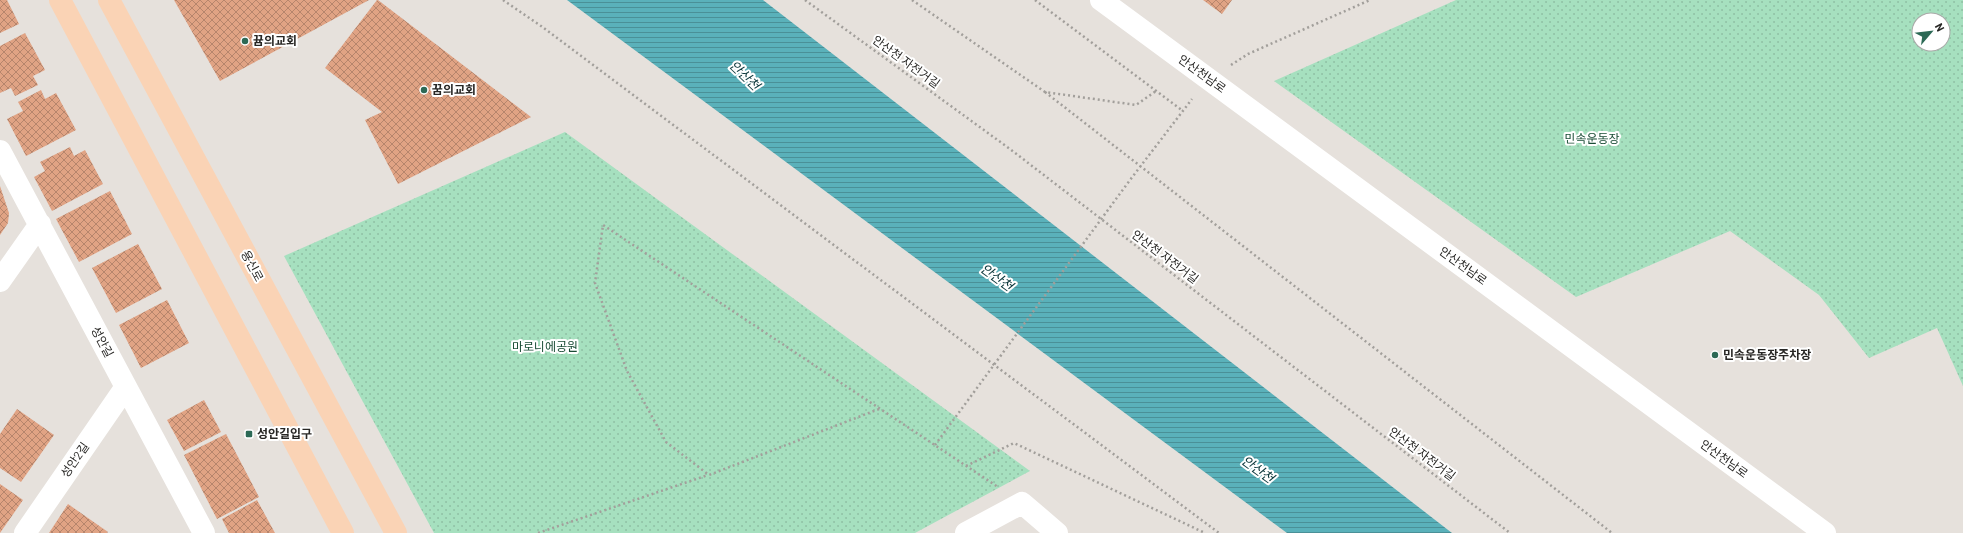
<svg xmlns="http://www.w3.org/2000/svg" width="1963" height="533" font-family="Barlow,'Noto Sans KR',sans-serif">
  <defs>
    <pattern id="park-dots" width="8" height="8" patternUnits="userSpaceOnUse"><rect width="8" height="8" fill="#a6e0bf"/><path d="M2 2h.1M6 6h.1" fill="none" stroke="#8fc0a4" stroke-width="1.8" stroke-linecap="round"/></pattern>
    <pattern id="water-rules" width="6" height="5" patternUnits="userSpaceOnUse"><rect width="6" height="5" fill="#5ab1ba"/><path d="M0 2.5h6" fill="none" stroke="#4a9097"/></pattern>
    <pattern id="building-cross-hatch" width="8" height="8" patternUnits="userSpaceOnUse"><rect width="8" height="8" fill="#e0a384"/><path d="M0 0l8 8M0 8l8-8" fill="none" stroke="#b6856c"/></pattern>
  </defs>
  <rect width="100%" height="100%" fill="#e6e1dc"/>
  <path fill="url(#park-dots)" fill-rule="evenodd" d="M1456,0H1963V386L1937,328L1869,358L1819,295L1730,231L1576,297L1274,81ZM1919,20H1943V44H1919Z
    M565,132L1030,471L915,533H434L284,256Z"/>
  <path fill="url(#water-rules)" d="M567,0H763L1452,533H1287Z"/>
  <path fill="url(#building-cross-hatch)" d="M0,0H7L19,24L0,33Z
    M174,0H369L220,81Z
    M377,0H378L531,117L398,184L365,120L382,112L325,68Z
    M1203,0H1232L1222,14Z
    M25,33L45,70L33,76L38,85L15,96L11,88L0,93V46Z
    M41,90L45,99L56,93L76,130L26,156L7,119L23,111L18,102Z
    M70,147L74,156L85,150L103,184L52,211L34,177L45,171L40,162Z
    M0,186L9,213L8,223L0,235Z
    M110,191L132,234L79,262L56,219Z
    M138,244L162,289L116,313L92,268Z
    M167,300L189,343L141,368L119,325Z
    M204,400L221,432L184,451L167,420Z
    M17,409L54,435L21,482L0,468V434Z
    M226,434L259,497L217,519L184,455Z
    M0,484L23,500L0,533Z
    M257,500L275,533H229L222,519Z
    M68,504L108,532L107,533H49Z"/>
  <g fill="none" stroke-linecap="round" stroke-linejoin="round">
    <path stroke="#a29f9b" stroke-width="2.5" stroke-dasharray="2 3" stroke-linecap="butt" d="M503,0L541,26L1219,533
      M805,0L1010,149L1510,533
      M912,0L1045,92L1136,105L1156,91
      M1035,0L1183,111
      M1231,65L1248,54L1370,0
      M1045,92L1612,533
      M879,409L709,475L666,442L627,371L595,283L603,225L998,487
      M935,445L1130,180L1192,99
      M966,466L1014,443L1205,533
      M538,533L708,475"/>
    <path stroke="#fff" stroke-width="22" d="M1101,0L1825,533
      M0,151L204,533
      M0,281L40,224
      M25,533L125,388
      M966,533L1022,503L1057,533"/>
    <path stroke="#fad3b5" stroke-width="22" d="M60,0L343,533
      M109,0L396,533"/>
  </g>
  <g fill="#2c6955" stroke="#fff" stroke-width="1.5">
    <circle cx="245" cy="41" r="4"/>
    <circle cx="424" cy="90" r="4"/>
    <circle cx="1715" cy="355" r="4"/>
    <rect x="245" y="430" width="8" height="8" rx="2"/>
  </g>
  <g text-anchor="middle" stroke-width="4" stroke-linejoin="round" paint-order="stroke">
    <g font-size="12" font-weight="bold" fill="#282725" stroke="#fff" text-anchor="start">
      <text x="253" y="45">뀸의교회</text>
      <text x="432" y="94">꿈의교회</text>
      <text x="1723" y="359">민속운동장주차장</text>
      <text x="257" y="438">성안길입구</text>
    </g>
    <g font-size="12" fill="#282725" stroke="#fff">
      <text transform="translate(906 62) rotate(36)" y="4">안산천 자전거길</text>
      <text transform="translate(1202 74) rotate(36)" y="4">안산천남로</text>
      <text transform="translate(1165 257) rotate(37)" y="4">안산천 자전거길</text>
      <text transform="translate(252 266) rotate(62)" y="4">용신로</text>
      <text transform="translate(1463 266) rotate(36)" y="4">안산천남로</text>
      <text transform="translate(102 342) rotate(62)" y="4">성안길</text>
      <text transform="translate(1422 454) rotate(37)" y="4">안산천 자전거길</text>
      <text transform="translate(1724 459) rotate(36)" y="4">안산천남로</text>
      <text transform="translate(75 460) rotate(-55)" y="4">성안2길</text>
    </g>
    <g font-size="12" fill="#194c35" stroke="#fff">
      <text x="1592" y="143">민속운동장</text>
      <text x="545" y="351">마로니에공원</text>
    </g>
    <g font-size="13" font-style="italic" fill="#0b363a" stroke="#fff">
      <text transform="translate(745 75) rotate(44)" y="5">안산천</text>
      <text transform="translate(997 277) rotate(36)" y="5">안산천</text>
      <text transform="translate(1258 469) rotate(36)" y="5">안산천</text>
    </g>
  </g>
  <g transform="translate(1931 32) rotate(62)"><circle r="19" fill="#ffffff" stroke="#a9a9a8"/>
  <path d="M0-3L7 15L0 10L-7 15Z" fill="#2c6955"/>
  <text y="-6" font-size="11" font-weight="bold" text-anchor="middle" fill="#282725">N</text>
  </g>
</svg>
